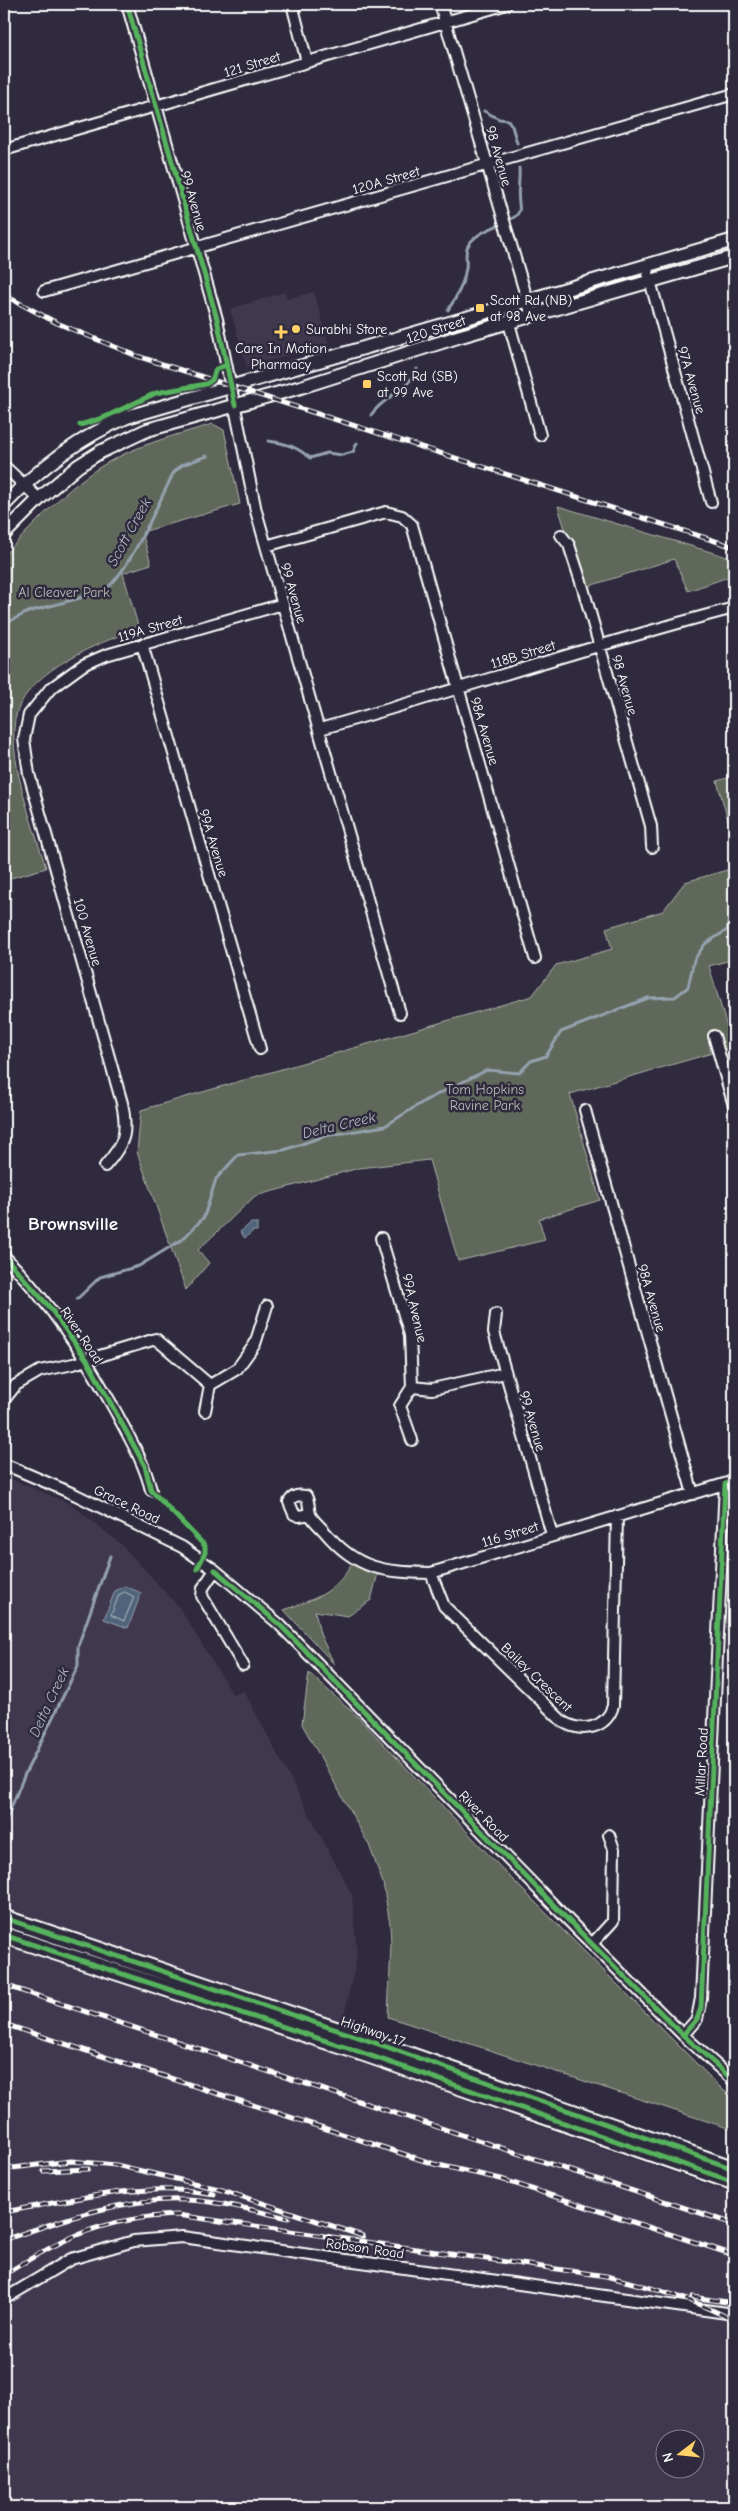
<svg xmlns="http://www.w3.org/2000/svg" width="738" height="2511" font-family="'Comic Neue',sans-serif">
  <rect width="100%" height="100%" fill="#2f2a3d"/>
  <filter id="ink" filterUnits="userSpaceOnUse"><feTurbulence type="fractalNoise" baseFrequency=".02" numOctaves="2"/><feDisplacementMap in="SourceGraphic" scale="10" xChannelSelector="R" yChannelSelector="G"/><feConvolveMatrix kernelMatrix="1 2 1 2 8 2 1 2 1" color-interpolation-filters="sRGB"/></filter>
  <g filter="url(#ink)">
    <path fill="#40394f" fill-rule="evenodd" d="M285,292L287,299L314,292L329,344L247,367L230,309Z
      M4,1476L71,1504L122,1545L179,1607L233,1695L244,1691L352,1895L357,1956L336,2054L734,2194V2507H4ZM666,2438H696V2468H666Z"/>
    <path fill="#5f675a" stroke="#afb3ac" d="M213,424L224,430L240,504L142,532L151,564L123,573L139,629C99,642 31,669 17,712C4,751 34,828 46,868L4,880V555C38,521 72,480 116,458C147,442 180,434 213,424Z
      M558,506L734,559V575L688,591L674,559L583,588Z
      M734,776V842L717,781Z
      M734,868V959L709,966L733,1047L570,1094L600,1200L539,1219L545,1240L458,1261L429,1160L359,1168L255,1196L198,1250L209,1263L186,1290L137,1152L141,1110L532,996L556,965L612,949L606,928L663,911L685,882Z
      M352,1564L378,1573L371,1600L348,1616L315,1611L320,1634L334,1664L284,1610C316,1598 333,1595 352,1564Z
      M309,1673L359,1718L508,1875L723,2090L734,2098V2130L388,2017L391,1944L390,1924L383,1883L369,1845L302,1724Z"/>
    <path fill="#4f647a" stroke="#95a2af" d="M251,1223H257V1231H253L245,1238L240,1232Z
      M125,1586L141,1593L128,1628L104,1619L115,1591Z"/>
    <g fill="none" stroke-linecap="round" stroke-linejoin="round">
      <path stroke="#b9c1ca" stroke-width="1" d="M125,1592L134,1597L124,1621L111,1615L119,1595Z"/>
      <path stroke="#95a2af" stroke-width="3" d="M484,111L499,119L508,120L512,126L517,143
        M448,310C457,297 464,284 466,268C467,262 465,254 467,248C475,227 516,224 519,211C520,208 519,206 519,203C517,191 520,180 519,168
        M371,415C384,396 409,390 417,369
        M268,441C286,443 297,447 310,458L327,453L342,455L353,452L357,443
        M4,624L28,612L102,592C128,576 159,501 174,472L182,465L207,456
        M77,1299L100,1277L139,1266L183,1239L204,1217L216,1179L238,1155L284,1150L325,1136L385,1126L426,1100L487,1070L519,1073L531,1061L546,1056L561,1032L648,998L675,997L688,987L694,960L705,944L727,930L730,915L734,914
        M4,1825L24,1776L78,1666V1646L110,1556"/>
      <g stroke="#fff" stroke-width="14">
        <path id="minor" d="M127,4L217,319L256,511L400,1013
          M292,4L307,62
          M440,4L532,316
          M4,150L507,4
          M646,266L711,502
          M44,291L734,94
          M509,323L540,435
          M4,466L39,499
          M561,535L569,545L583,588L651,826L652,847
          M266,546L386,512L402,516L412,525L535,958
          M142,644L260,1049
          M320,729C459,690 595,644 734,608
          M714,1036L734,1106
          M585,1110L693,1494
          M105,1166C125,1143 128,1133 122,1103L29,774L24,739L29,715L50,689L83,665L106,655L283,604
          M381,1238L410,1335L412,1387
          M4,1256C52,1305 84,1354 117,1414C130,1439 144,1462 151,1490
          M496,1314L494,1332L552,1535
          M4,1400L16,1385L40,1371L73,1364L156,1339L210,1385L237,1369L255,1344L267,1306
          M205,1411L210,1385
          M412,1440L400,1406L412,1387L432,1389L505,1373
          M4,1464L76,1495L182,1547L215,1570L279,1624L577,1929L683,2035L734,2081
          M310,1514L299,1516L294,1514L289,1502C293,1495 298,1495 306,1496C310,1503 308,1507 310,1514C312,1520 321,1527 325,1532C357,1570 384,1572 431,1573L734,1481
          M215,1570L203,1588L202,1596L243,1665
          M431,1573L444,1606L563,1722C582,1733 606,1729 613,1706L617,1516
          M592,1944L613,1921L614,1849L609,1835
          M683,2035L697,2019L701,1998L725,1484
          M4,2299L71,2259L134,2241L182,2237L734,2314"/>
      </g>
      <g stroke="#fff" stroke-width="16">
        <path id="major" d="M4,505C40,467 79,438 127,417L734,240
          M4,534L39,499L78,466L100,452L147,430L301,387L461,336L734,257"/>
      </g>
      <g stroke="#fff" stroke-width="19">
        <path id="highway" d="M4,1918L364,2039L734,2169
          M4,1935L363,2053L734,2182"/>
      </g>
      <use href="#minor" stroke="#2f2a3d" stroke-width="10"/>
      <use href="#major" stroke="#2f2a3d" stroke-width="12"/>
      <use href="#highway" stroke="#2f2a3d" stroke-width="15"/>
      <g stroke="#fff" stroke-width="5">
        <path id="rail" d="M4,295L57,323L137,356L734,547
          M4,1985L734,2224
          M4,2024L434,2164L501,2179L734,2255
          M4,2169L71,2161L116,2165L219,2189L363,2236
          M43,2171L88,2169
          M4,2212C73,2200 143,2181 214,2194
          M4,2240C62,2220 124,2197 186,2200C221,2201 255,2211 288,2218
          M4,2275C65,2236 104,2218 177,2215L606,2276C649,2287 695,2299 734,2321
          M692,2297L734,2303"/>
      </g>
      <use href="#rail" stroke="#2f2a3d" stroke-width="3" stroke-dasharray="9" stroke-linecap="butt"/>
      <g stroke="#2f2a3d" stroke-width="8">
        <path id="cycleway" d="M127,4L217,319L235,405
          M80,425L103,418L156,393L206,384L212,380L216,369L227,365
          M4,1256L51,1309L87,1360L145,1466L151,1490L205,1546V1553L197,1569
          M215,1570L279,1624L577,1929L683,2035L734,2081
          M4,1918L364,2039L734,2169
          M4,1935L363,2053L734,2182
          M683,2035L697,2019L701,2008L725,1484L734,1481"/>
      </g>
      <use href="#cycleway" stroke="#56b35d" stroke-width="5"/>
    </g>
  </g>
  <g fill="#ffd166" stroke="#2f2a3d" stroke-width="2">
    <rect x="475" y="303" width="10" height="10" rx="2.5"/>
    <circle cx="296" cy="329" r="5"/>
    <path d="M278.5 324.5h5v5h5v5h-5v5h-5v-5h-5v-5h5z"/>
    <rect x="362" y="379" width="10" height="10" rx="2.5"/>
  </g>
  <g text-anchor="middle" stroke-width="5" stroke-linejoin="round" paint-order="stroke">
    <g font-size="14" fill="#fff" stroke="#2f2a3d">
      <text transform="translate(252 64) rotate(-17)" y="5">121 Street</text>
      <text transform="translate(499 156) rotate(74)" y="5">98 Avenue</text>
      <text transform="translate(386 180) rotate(-16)" y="5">120A Street</text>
      <text transform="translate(194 201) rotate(74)" y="5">99 Avenue</text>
      <text transform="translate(436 329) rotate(-18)" y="5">120 Street</text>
      <text transform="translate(692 380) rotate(74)" y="5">97A Avenue</text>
      <text transform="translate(294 593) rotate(74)" y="5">99 Avenue</text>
      <text transform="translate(150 628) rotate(-16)" y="5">119A Street</text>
      <text transform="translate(523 654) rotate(-17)" y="5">118B Street</text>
      <text transform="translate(625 685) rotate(74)" y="5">98 Avenue</text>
      <text transform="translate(485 731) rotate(74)" y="5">98A Avenue</text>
      <text transform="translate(214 843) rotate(73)" y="5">99A Avenue</text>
      <text transform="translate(88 932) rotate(74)" y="5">100 Avenue</text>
      <text transform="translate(652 1298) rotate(74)" y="5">98A Avenue</text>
      <text transform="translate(415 1308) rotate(77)" y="5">99A Avenue</text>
      <text transform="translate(82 1335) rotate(56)" y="5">River Road</text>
      <text transform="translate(533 1421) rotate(74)" y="5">99 Avenue</text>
      <text transform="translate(127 1504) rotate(26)" y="5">Grace Road</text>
      <text transform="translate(510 1534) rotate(-17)" y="5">116 Street</text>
      <text transform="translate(537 1677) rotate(44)" y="5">Bailey Crescent</text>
      <text transform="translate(701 1762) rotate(-87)" y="5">Millar Road</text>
      <text transform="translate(484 1816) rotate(46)" y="5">River Road</text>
      <text transform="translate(373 2031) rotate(19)" y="5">Highway 17</text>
      <text transform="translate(365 2248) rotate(8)" y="5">Robson Road</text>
    </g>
    <g font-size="14" fill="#fff" stroke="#2f2a3d" text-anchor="start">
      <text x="490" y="305">Scott Rd (NB)<tspan x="490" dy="16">at 98 Ave</tspan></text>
      <text x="306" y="334">Surabhi Store</text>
      <text x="281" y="353" text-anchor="middle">Care In Motion<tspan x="281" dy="16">Pharmacy</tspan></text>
      <text x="377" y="381">Scott Rd (SB)<tspan x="377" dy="16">at 99 Ave</tspan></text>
    </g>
    <g font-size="14" fill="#b7bbb5" stroke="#2f2a3d">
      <text x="64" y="597">Al Cleaver Park</text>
      <text x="485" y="1094">Tom Hopkins<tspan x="485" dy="16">Ravine Park</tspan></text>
    </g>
    <g font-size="15" font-style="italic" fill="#b0b9c3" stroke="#2f2a3d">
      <text transform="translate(129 532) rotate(-61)" y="5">Scott Creek</text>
      <text transform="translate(339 1125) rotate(-13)" y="5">Delta Creek</text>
      <text transform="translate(49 1702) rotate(-65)" y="5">Delta Creek</text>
    </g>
    <g font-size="19" font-weight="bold" fill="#fff" stroke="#2f2a3d">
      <text x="73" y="1230">Brownsville</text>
    </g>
  </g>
  <rect width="738" height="2511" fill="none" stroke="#2f2a3d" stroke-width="20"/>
  <rect x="10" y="10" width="718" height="2491" fill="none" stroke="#fff" stroke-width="2" filter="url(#ink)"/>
  <g transform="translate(680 2454) rotate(254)"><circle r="24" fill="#2f2a3d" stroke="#827f8b"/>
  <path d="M0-4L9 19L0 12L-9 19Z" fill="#ffd166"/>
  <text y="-8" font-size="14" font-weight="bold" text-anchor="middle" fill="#ffffff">N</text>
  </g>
</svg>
